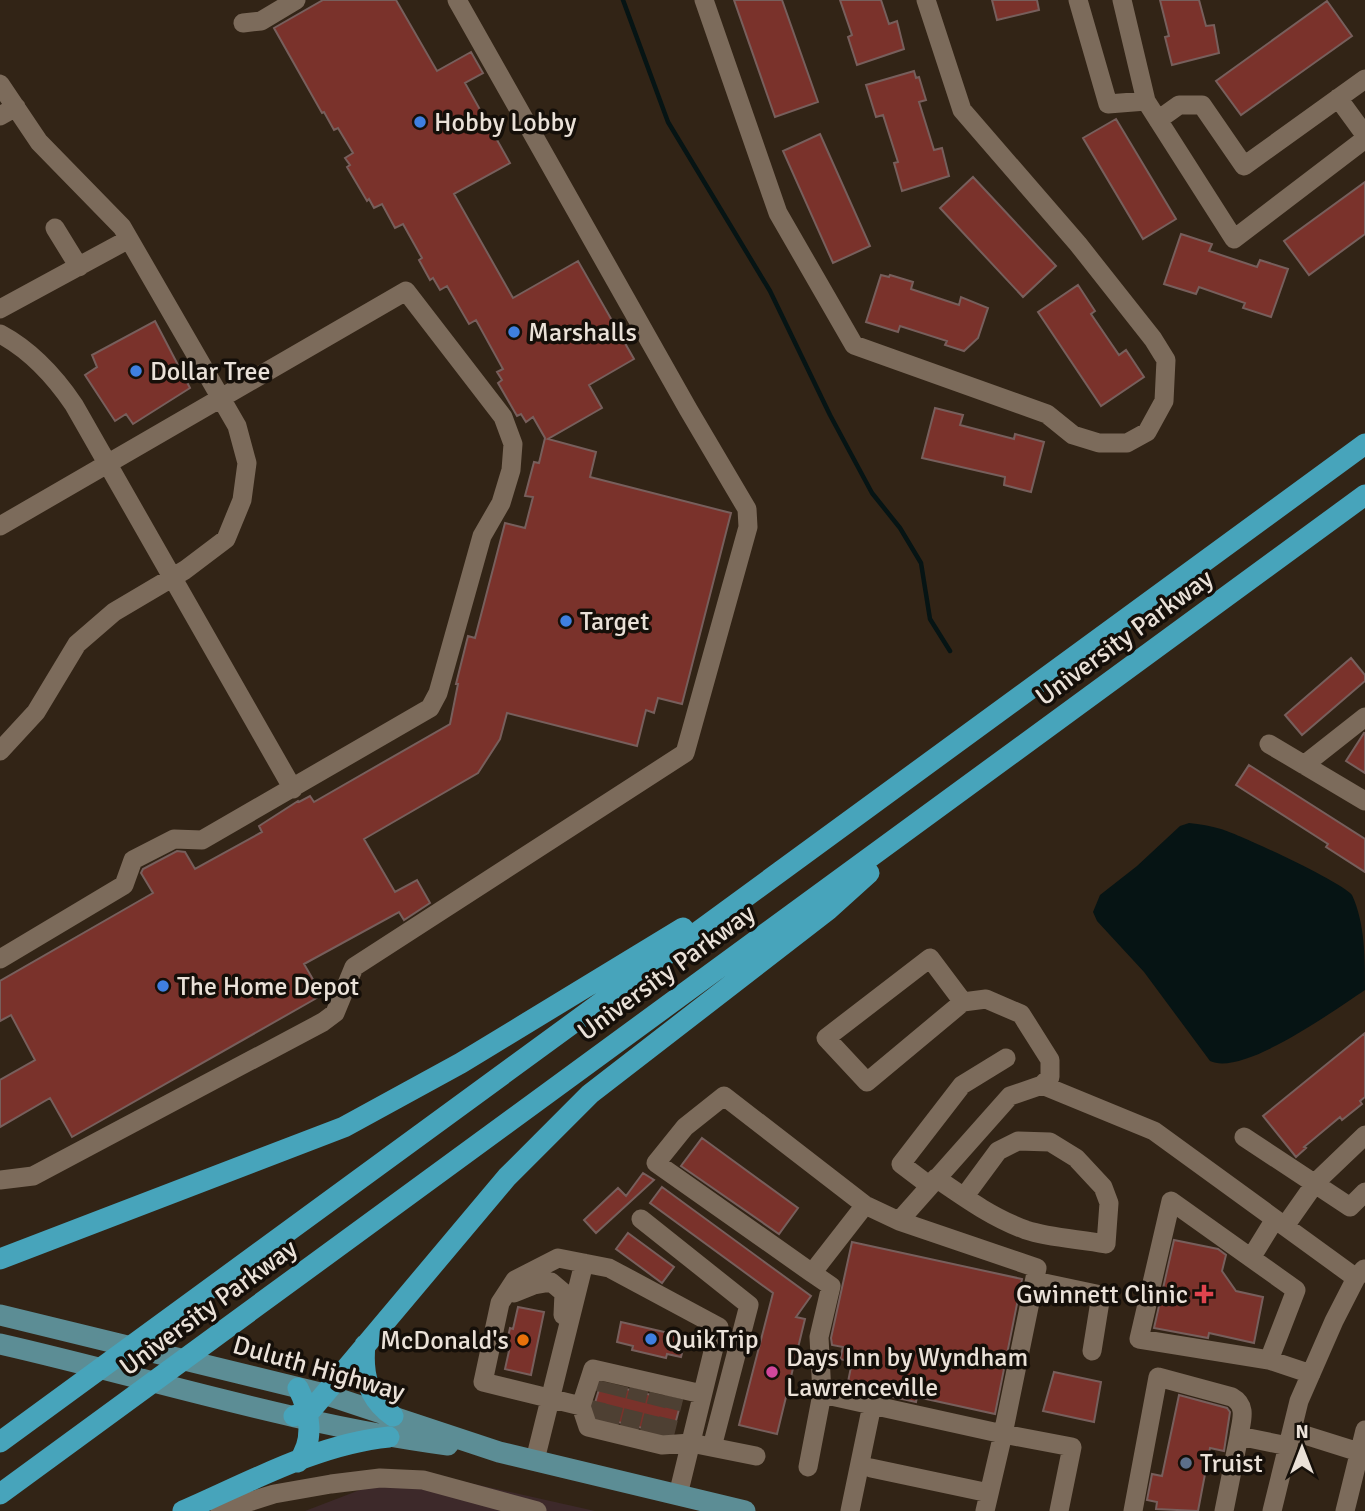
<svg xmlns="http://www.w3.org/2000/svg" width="1365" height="1511" font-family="Signika,sans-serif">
  <rect width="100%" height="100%" fill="#322416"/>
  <path fill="#3d292a" d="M412,1470L595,1511H305Z"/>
  <path fill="#061414" d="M1189,823C1200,824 1211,826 1221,829C1241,835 1342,882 1352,895C1365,923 1365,958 1365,990C1336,1009 1243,1077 1210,1061L1144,972L1097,921L1093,912L1100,895L1137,866L1180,826Z"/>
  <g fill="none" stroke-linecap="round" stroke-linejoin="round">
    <path stroke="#061414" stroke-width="4.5" d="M623,0L668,122L770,291L830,415L872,493L900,528L921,563L930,619L950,651"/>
  </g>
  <path fill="#7a322b" stroke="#775f5c" stroke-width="2" d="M323,0H396L437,71L471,52L483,73L465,83L510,163L454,194L513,298L578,261L634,359L589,385L602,408L548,439L596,452L590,477L731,513L682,704L658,698L654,713L646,710L637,746L507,713L500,739L478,773L364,839L395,892L417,880L430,903L404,920L399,912L304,964L322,995L72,1137L50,1098L0,1127V1080L35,1060L11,1015L0,1021V981L153,893L141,873L143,869L177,851L185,852L195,869L262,832L259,826L298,801L299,802L310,796L314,802L450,724L458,684H456L468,636L475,638L505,523L525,528L533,497L525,496L534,462L539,463L545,438L533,417L526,422L521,414L517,416L498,383L502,380L497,372L503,369L476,320L469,324L447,286L440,290L433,278L430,280L419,260L422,258L403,224L395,228L382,204L374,208L369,199L367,201L347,167L350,165L345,158L353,153L338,128L334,130L324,112L322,113L274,28Z
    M734,0H782L818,102L775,117Z
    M840,0H881L889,24L897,21L904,49L857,65L848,37L852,35Z
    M992,0H1037L1039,10L997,20Z
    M1160,0H1199L1206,26L1214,25L1219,53L1172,65L1165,37L1169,36Z
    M1327,1L1352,36L1241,115L1216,81Z
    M914,71L916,78L919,77L926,100L919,102L934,150L942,148L949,176L902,191L894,163L898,162L883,115L876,117L866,85Z
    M1116,119L1176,219L1143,239L1083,138Z
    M820,134L870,246L833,263L783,151Z
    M973,177L1056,266L1023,297L940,208Z
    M1365,182V234L1309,275L1284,241Z
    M1181,234L1212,244L1209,251L1257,267L1260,260L1288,269L1271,317L1243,308L1245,303L1199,287L1196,294L1164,284Z
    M881,275L889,277L890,275L913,282L911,289L959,305L961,297L988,308L978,338L964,351L945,345L947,341L900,326L898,332L866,322Z
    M1078,285L1095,311L1091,314L1119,355L1126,350L1144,377L1101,406L1038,312Z
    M155,321L190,388L133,424L126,414L115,421L85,375L97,367L92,355Z
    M935,408L963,415L960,425L1014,439L1015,434L1044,442L1031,492L1004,485L1005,477L922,458Z
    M1351,658L1365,675V681L1302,735L1285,715Z
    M1364,733H1365V773L1346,761Z
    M1249,765L1365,839V872L1326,847L1328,844L1236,785Z
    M1365,1033V1097L1360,1101L1362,1104L1342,1120L1340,1117L1304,1147L1306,1148L1296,1157L1263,1116Z
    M702,1138L798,1208L779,1234L681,1166Z
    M643,1173L654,1180L596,1233L584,1220L618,1188L626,1196Z
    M662,1187L811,1296L796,1317L805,1319L777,1434L739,1425L773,1293L650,1203Z
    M628,1233L674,1267L662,1283L616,1249Z
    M1174,1240L1218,1249L1226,1255L1222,1271L1236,1291L1263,1297L1254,1343L1209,1333L1208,1338L1154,1328Z
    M852,1242L1022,1279L995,1414L917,1397L916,1402L847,1387L852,1362L840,1359L843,1347L832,1345L831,1338Z
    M518,1307L544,1312L531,1375L505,1369L509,1351L505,1350L510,1328L513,1329Z
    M621,1322L686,1337L681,1357L667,1354L666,1358L632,1350L633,1346L617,1342Z
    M1054,1372L1101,1382L1094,1422L1043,1411Z
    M601,1383L681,1402L673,1432L663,1433L597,1417L594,1406Z
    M1179,1395L1227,1408L1230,1412L1224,1451L1210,1448L1198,1511L1156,1509L1157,1502L1147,1500L1152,1474L1162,1476Z"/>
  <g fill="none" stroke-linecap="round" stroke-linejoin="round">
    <path stroke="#4e4033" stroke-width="19" stroke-dasharray="19 10" stroke-linecap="butt" d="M593,1420L602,1381
      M609,1424L619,1385
      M629,1429L639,1389
      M649,1434L659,1394
      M664,1437L674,1397"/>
    <path stroke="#7c6b5b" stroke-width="19" d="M704,0L778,213L854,345L1047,414L1073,435L1099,443H1127L1147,432L1164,401L1166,360L1153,339L1078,244L962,110L926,0
      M1078,0L1108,104L1146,101
      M1122,0L1146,101L1234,239L1365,139
      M243,23L261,21L296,0
      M0,84L39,142L122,227L237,426L247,463L242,500L226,539L185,570L114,612L77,644L36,712L0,751
      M1338,98L1365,135
      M0,116L16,107
      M1158,120L1179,105H1202L1244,166L1365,79
      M55,228L79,267
      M0,309L129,239
      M0,334C30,350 55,377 74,405L293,789
      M0,526L406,291L503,417L513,444L511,470L501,503L482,536L438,693L430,708L202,840L174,839L133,860L124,885L0,959
      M1269,744L1365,801
      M1304,765L1365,717
      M963,1002L930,958L826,1038L867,1082L963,1002L986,999L1021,1014L1050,1060V1077L1042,1085
      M1244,1137L1350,1207L1365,1192
      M936,1178C965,1198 993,1218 1026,1230C1050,1238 1080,1239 1106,1244L1109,1203L1103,1187L1076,1158L1050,1142L1018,1141L998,1151L964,1197
      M0,1180L33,1176L323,1022L335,1013L354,967L685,753L748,527L747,509L688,409L457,0
      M930,1186L901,1164L962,1085L1006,1058
      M865,1205L812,1273L656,1163L685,1127L724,1096L865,1205L899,1221L1010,1096L1042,1085L1154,1131L1356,1278
      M641,1219L749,1305L712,1447
      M1285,1226L1316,1182L1365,1135
      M1251,1258L1275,1219
      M1035,1281L1101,1295L1092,1351
      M514,1293L534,1285L551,1282L564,1293L563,1315
      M1269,1360L1296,1290L1171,1201L1139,1339L1269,1360L1311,1374
      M702,1394L593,1369L581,1406L588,1427L662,1445L691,1443L756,1456
      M822,1394L1003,1434L1037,1268L899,1221
      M581,1406L483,1382L500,1303L515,1280L558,1258L609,1268L719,1327L678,1495
      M1292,1431L1365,1454
      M535,1460L584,1263
      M808,1467L822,1394L819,1337L831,1286L812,1273
      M871,1468L989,1493
      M220,1511L274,1494L331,1484L380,1478L423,1480L537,1511
      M850,1511L872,1405
      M985,1511L1003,1434L1072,1447L1059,1511
      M1133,1511L1158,1377L1232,1397C1248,1406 1241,1421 1239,1436
      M1224,1511L1239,1436L1288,1446
      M1272,1511L1299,1401L1334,1321L1356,1278L1364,1269
      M1345,1511L1365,1430"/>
    <path stroke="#5c8d95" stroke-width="21" d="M0,1315L324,1394L499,1452L745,1511
      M0,1344C149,1378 296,1425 448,1445"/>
    <path stroke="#47a4bb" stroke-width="21" d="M0,1259L344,1127L461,1063L683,928
      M365,1345C362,1374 368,1399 393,1416
      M294,1416L312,1409L507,1177L590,1094L828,910L869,873
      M0,1442L1365,444
      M298,1462C315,1441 310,1411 298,1388
      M0,1494L1365,495
      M183,1511C248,1483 317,1444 389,1437"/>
  </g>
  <g fill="#3f7fe0" stroke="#150f09" stroke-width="2.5">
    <circle cx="420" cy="122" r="7"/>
    <circle cx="514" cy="332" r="7"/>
    <circle cx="136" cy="371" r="7"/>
    <circle cx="566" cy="621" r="7"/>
    <circle cx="163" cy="986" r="7"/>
    <circle cx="651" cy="1339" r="7"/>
  </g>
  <path fill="#e0444e" stroke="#150f09" stroke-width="2.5" d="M1200.5 1283.5h7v7h7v7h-7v7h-7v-7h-7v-7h7z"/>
  <circle fill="#e8710a" stroke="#150f09" stroke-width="2.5" cx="523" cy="1340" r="7"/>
  <circle fill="#d1479c" stroke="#150f09" stroke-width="2.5" cx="772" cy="1372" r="7"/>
  <circle fill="#5c6f8a" stroke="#150f09" stroke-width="2.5" cx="1186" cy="1463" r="7"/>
  <g text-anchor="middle" stroke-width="7" stroke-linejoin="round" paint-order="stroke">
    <g font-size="26" fill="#eae1d8" stroke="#150f09" text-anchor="start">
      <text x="434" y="131">Hobby Lobby</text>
      <text x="528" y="341">Marshalls</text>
      <text x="150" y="380">Dollar Tree</text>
      <text x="580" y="630">Target</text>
      <text x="177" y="995">The Home Depot</text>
      <text x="1188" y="1303" text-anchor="end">Gwinnett Clinic</text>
      <text x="665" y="1348">QuikTrip</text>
      <text x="509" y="1349" text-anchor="end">McDonald's</text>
      <text x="786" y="1366">Days Inn by Wyndham<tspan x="786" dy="30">Lawrenceville</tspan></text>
      <text x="1200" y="1472">Truist</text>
    </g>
    <g font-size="26" fill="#eae1d8" stroke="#150f09">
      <text transform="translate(1124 637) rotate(-36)" y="9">University Parkway</text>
      <text transform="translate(666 972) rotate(-36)" y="9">University Parkway</text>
      <text transform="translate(208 1307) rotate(-36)" y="9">University Parkway</text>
      <text transform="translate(319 1368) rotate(16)" y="9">Duluth Highway</text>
    </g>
  </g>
  <g transform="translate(1302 1448)" stroke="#150f09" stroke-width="5" paint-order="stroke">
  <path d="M0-5L12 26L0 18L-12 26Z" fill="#eae1d8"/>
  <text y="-10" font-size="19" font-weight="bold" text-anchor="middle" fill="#eae1d8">N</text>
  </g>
</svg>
